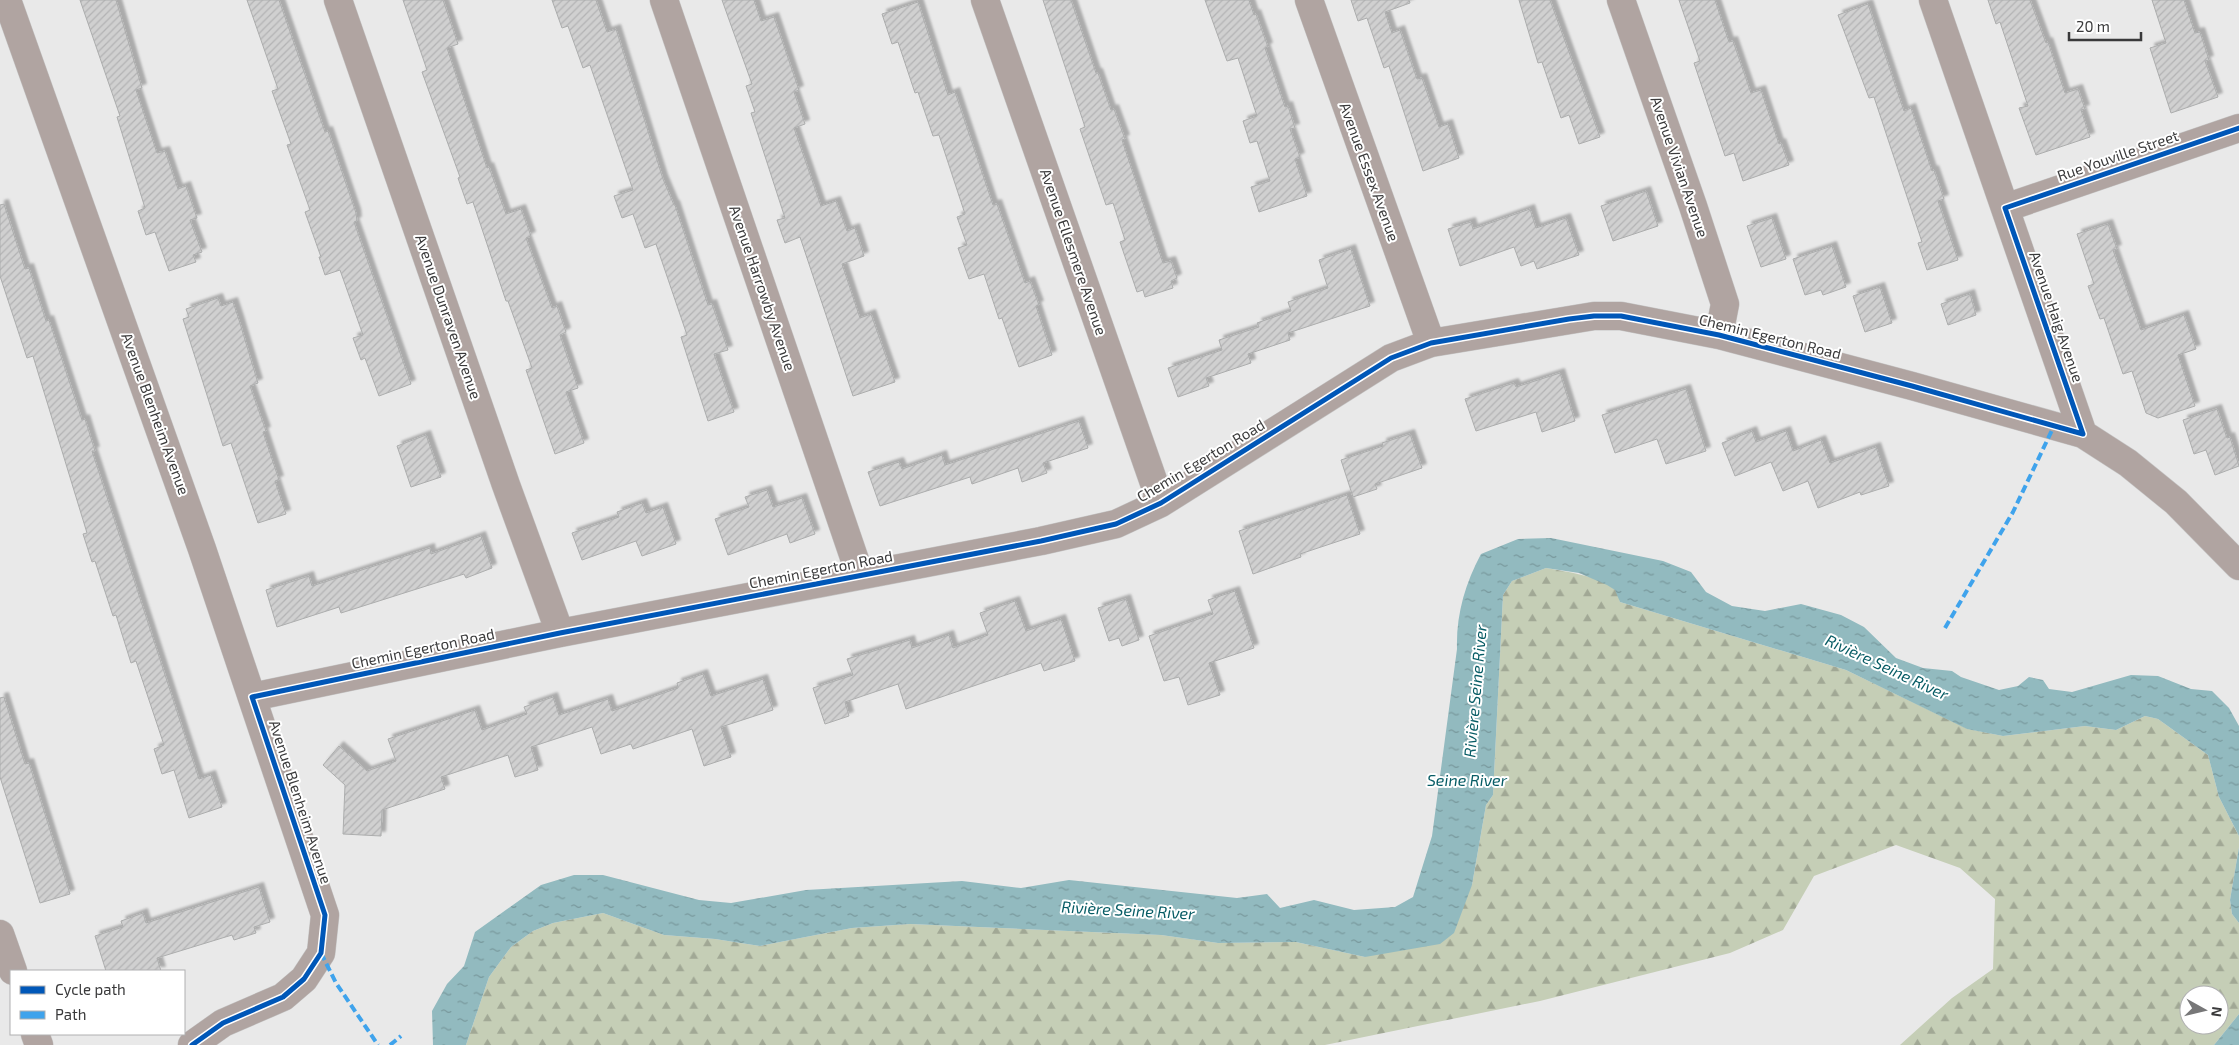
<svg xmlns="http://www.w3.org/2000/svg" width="2239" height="1045" font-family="'Exo 2',sans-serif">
  <defs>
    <pattern id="forest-firs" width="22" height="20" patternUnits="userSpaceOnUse" patternTransform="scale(1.25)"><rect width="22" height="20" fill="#c5ceb6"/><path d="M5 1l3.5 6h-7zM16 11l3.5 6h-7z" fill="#a1a895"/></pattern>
    <pattern id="water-ripples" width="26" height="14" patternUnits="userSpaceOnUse" patternTransform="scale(1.25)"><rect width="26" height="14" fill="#92babf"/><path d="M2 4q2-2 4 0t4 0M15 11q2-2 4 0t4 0" fill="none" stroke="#78989c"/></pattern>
    <pattern id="building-hatch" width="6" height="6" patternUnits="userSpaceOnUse" patternTransform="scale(1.25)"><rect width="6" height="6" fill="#d0d0d0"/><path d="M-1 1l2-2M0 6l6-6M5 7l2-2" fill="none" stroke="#b3b3b4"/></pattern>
    <filter id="shadow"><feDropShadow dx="4.5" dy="-4.5" stdDeviation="1" flood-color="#0004"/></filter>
  </defs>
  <rect width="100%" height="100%" fill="#e9e9e9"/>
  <path fill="url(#forest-firs)" fill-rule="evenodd" d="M1546,568C1563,571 1604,577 1615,590C1618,593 1619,598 1620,602L1846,670L1968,729L2003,736L2085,726L2116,730L2145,716L2158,719L2208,755L2219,797L2239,836V847L2230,900L2232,914L2239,923V1014L2214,1045H1900L1952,998L1993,969L1995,899L1960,868L1896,845L1814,876L1783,930L1730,953L1540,1001L1325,1045H466L489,977L511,947L533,931L553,923L603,913L664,935L715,939L760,946L852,928L910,924L1161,935L1218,943L1296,942L1365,957L1472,885L1486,805L1493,795L1503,595L1512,581ZM2189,995H2219V1025H2189Z"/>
  <path fill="url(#water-ripples)" d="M1551,538L1663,561L1691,572L1706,592L1732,606L1765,611L1801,604L1841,615L1864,627L1896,658L1923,668L1952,671L1961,677L1999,690L2018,686L2029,677L2043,680L2049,689L2072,692L2131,675L2158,676L2191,689L2212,691L2229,708L2239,726V836L2219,797L2208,755L2158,719L2145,716L2116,730L2085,726L2003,736L1967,729L1846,670L1620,602L1615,590L1607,585L1579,573L1546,568L1512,581L1503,595L1493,795L1486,805L1472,885L1454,933L1440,944L1365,957L1296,942L1218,943L1161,935L910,924L852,928L760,946L715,939L664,935L603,913L553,923L533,931L511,947L489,977L466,1045H433L432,1011L447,984L464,966L475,932L541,885L574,875H603L699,900L731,903L806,890L962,881L1021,888L1069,880L1237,898L1267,894L1280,908L1314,900L1354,910L1395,907L1413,897L1432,836L1457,649C1456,615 1465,584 1481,554L1518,539Z
    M2239,847V923L2232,914L2230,900Z
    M2239,1014V1045H2214Z"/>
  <path fill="url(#building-hatch)" stroke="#acadad" filter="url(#shadow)" d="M80,0H116L142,88L136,90L157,153L165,151L178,189L186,186L197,218L190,220L202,252L193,255L196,262L169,271L155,232L146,235L138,211L145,208L117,117L120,116Z
    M247,0H279L325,132L328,131L356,213L357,221L354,222L411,384L379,396L365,358L361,360L353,338L363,335L340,270L325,275L319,257H321L305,212L310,210L287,145L291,144L272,91L278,89Z
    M403,0H443L458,44L447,48L487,168L489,167L506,214L521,209L531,236L526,238L552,308L557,306L566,332L560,335L578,388L566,392L584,443L555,454L526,370L532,368L508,301H506L473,202L467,204L458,178L460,177L422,72L427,70Z
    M552,0H596L607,32L616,29L663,179L674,205H675L708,305L712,304L728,350L714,354L734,412L708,421L681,337L687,335L656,244L645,248L633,214L622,218L614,196L633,190L590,65L583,68L568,26L562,28Z
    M722,0H754L761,21L774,17L799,90L794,92L805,124L794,128L821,206L836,201L847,231L855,228L864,256L842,264L860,318L871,314L895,382L853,396L800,237L785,243L777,220L785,218L751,113L755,112L746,86L752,84Z
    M1043,0H1071L1096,73H1098L1111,110L1114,109L1125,139L1122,140L1163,263L1171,261L1177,278L1171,281L1173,288L1145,297L1143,290L1137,292L1120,242L1125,240L1113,203L1106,205L1080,129L1085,127Z
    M1205,0H1249L1254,15L1256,14L1268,47L1265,48L1285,107L1288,106L1295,128L1290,129L1300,157L1295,159L1307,196L1259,212L1251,187L1270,181L1257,141L1250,143L1243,121L1257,116L1238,58L1227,61Z
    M1351,0H1409L1410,3L1385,12L1392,33L1400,30L1417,79L1422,78L1439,127L1448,124L1459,158L1423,171L1389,66L1384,68L1367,18L1358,21Z
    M1519,0H1550L1600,137L1579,144L1569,115L1561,118L1542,62L1538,63Z
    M1679,0H1715L1729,42L1733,41L1751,93L1761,90L1779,144L1781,143L1789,165L1743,181L1734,153L1725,156L1694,63L1700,61Z
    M1988,0H2030L2046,43L2048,42L2065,93L2078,89L2085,109L2081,110L2090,137L2036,155L2019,108L2028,106L2000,22L1996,24Z
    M2152,0H2184L2195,33L2200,32L2209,60L2205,61L2218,97L2171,113L2150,48L2166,43Z
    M918,2L948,95L955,92L993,205L997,204L1025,283L1030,281L1039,305L1036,306L1052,355L1019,367L1002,318L999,319L984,274L969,279L958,248L967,245L957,217L965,214L939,135L933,136L918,92L915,93L898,42L892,44L882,14Z
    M1868,4L1904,111L1911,108L1932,171L1934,170L1944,199L1938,201L1958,260L1927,270L1918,243L1922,242L1874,97L1869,98L1838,15Z
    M1646,191L1658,226L1613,241L1601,206Z
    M4,204L25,269L29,268L46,321L49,320L82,420L85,419L95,451H92L199,779L211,775L222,807L189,818L174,770L162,774L154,749L164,745L136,661L131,663L116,615L113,616L95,561L92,562L83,534L87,533L33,356L27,358L0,276V205Z
    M1530,209L1536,228L1566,218L1579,255L1537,269L1534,261L1521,266L1514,247L1460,266L1448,229L1471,222L1473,229Z
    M1772,218L1786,259L1761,267L1747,226Z
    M2108,224L2117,249L2113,250L2141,330L2184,315L2196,349L2178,355L2195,406L2158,418L2146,413L2132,371L2123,374L2104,318L2100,319L2088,286L2094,284L2077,234Z
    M1832,246L1846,287L1823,295L1821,290L1805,295L1793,259Z
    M1351,249L1370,306L1288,333L1290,340L1248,354L1251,363L1206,378L1209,386L1178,397L1168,368L1222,350L1219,340L1259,327L1257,323L1291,311L1288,302L1328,288L1319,260Z
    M1880,287L1892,323L1865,332L1853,296Z
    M1970,294L1976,315L1948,325L1941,304Z
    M218,298L221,306L233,302L239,320L258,383L250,386L266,431L263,432L279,480L275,481L286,514L258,523L231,443L223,446L183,319L189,317L186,309Z
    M1560,373L1575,421L1542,432L1536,412L1476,431L1465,399L1514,383L1516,387Z
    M1686,389L1706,451L1666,464L1657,439L1615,453L1602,415Z
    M2217,409L2227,438L2230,437L2239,466L2215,475L2206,450L2194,454L2183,420Z
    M1079,421L1088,448L1043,463L1047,473L1022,482L1018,468L972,484L970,477L880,506L868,472L899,462L902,469L942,455L945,465Z
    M1752,431L1756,442L1786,431L1793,451L1821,440L1830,463L1876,447L1889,486L1861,495L1860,492L1818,508L1808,481L1783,491L1771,462L1735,476L1722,443Z
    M1410,434L1422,468L1375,484L1377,489L1353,497L1341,460L1383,446L1382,443Z
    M426,435L441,477L411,487L397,446Z
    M767,490L773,507L802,498L815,534L790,543L787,534L728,555L715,519L749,507L745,497Z
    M1347,495L1360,534L1300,554L1301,557L1253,574L1239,531Z
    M642,503L646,513L663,507L676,544L642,556L636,541L582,560L572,533L619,517L617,512Z
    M481,536L492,568L466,578L464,574L341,613L339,607L277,627L266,590L309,576L312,586L430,548L431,554Z
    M1235,591L1254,648L1209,663L1220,695L1188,705L1179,677L1164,681L1149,636L1213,614L1208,600Z
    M1126,599L1139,640L1122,646L1119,638L1109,641L1098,608Z
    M1015,601L1026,631L1061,619L1075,661L1044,671L1041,663L906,709L898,684L845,702L849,716L825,724L813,688L853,675L847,659L910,640L912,648L949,635L953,648L988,635L980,613Z
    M703,674L711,696L763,679L773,710L721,727L731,757L704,766L692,729L633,749L631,744L601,754L592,727L531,747L538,770L515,777L508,755L441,777L445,789L382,810L381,836L343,834L345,785L323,765L339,746L367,771L396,761L388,739L475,710L482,730L527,714L524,707L553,697L559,715L608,699L612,711L678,688L677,683Z
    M4,697L25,764L29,763L70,894L40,903L0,777V698Z
    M259,887L270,922L254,927L256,933L234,940L232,935L157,958L161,971H106L95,936L123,927L121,921L143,913L146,923Z"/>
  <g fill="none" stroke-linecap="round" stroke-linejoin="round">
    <g stroke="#c6c6c6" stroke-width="29">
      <path id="minor" d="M7,0L202,549L325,915L321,953L304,979L283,997L223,1023L192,1045
        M338,0L506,485L560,633
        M664,0L860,575
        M985,0L1161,503
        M1309,0L1431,343
        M1621,0L1693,206L1725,304L1719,335
        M1933,0L2083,434
        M2005,208L2239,128
        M252,697L560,633L1041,541L1116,524L1161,503L1391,358L1431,343L1594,316H1621L1719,335L1912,386L2083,434L2128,463L2176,502L2239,566
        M0,934L13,971
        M35,1034L39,1045"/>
    </g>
    <use href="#minor" stroke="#b0a4a1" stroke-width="28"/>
    <path stroke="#3fa3ec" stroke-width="4" stroke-dasharray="8 4" stroke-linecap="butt" d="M1945,628L2013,512L2054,426
      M321,953L336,983L378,1045
      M390,1045L401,1036"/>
    <g stroke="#fff" stroke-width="8">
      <path id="cycleway" d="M2083,434L2005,208L2239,128
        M192,1045L223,1023L283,997L304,979L321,953L325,915L252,697L560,633L1041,541L1116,524L1161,503L1391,358L1431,343L1569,319L1594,316H1621L1719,335L1912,386L2083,434"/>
    </g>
    <use href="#cycleway" stroke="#0057b8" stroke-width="5"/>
  </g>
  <g text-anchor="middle" stroke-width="4" stroke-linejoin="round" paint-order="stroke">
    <g font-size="15" fill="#3a3a3b" stroke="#fff">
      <text transform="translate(2118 156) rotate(-19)" y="5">Rue Youville Street</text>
      <text transform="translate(1679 167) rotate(71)" y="5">Avenue Vivian Avenue</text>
      <text transform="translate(1369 172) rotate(70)" y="5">Avenue Essex Avenue</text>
      <text transform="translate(1073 252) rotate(71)" y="5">Avenue Ellesmere Avenue</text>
      <text transform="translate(762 288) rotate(71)" y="5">Avenue Harrowby Avenue</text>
      <text transform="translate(448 317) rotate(71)" y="5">Avenue Dunraven Avenue</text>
      <text transform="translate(2056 317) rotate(71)" y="5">Avenue Haig Avenue</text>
      <text transform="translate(1770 337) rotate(14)" y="5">Chemin Egerton Road</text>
      <text transform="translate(155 414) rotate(70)" y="5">Avenue Blenheim Avenue</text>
      <text transform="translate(1201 461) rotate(-31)" y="5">Chemin Egerton Road</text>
      <text transform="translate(821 570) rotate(-11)" y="5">Chemin Egerton Road</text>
      <text transform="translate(423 649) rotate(-12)" y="5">Chemin Egerton Road</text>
      <text transform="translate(300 802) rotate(72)" y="5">Avenue Blenheim Avenue</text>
    </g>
    <g font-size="16" font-style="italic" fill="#075c65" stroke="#fff">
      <text transform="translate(1887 667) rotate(25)" y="6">Rivière Seine River</text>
      <text transform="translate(1475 691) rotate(-85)" y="6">Rivière Seine River</text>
      <text x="1467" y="786">Seine River</text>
      <text transform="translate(1128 910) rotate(3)" y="6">Rivière Seine River</text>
    </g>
  </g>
  <rect x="10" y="970" width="175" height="65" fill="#ffffff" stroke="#b0b0b1"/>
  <rect x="20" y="986" width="25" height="8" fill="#0057b8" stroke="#b0b0b1"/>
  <text x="55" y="995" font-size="15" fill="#3a3a3b">Cycle path</text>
  <rect x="20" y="1011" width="25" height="8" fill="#3fa3ec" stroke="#b0b0b1"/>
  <text x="55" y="1020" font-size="15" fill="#3a3a3b">Path</text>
  <g transform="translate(2204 1010) rotate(98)"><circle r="24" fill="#ffffff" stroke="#b0b0b1"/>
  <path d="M0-4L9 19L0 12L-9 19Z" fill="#777778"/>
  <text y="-8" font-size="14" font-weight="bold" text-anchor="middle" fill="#3a3a3b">N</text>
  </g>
  <path d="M2069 32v8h72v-8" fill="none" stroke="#3a3a3b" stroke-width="2.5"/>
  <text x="2076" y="32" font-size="15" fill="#3a3a3b" stroke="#ffffff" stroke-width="4" paint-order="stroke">20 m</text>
</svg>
